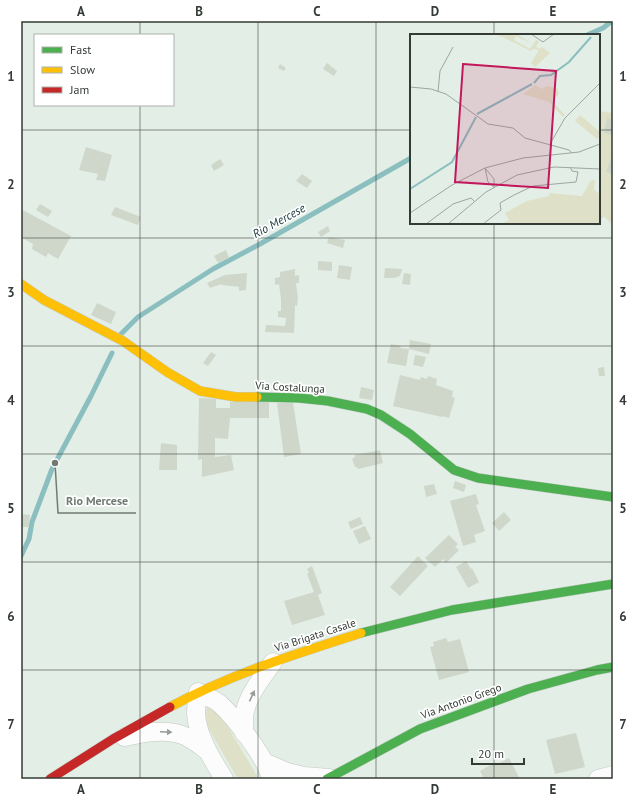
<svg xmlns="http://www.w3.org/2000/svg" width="634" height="800" font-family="'PT Sans',sans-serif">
  <rect width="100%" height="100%" fill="#e3eee6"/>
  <path fill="#dee1c7" d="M599,111L613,113V225L603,216L597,226L592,223H599Z
    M207,707L216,711L223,719L259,779H238L207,726L206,716Z"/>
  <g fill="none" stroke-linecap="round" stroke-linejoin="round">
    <path stroke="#8abebf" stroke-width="5" d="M587,35L603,28L612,21
      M121,334L138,317L213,269L260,244L411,158
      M21,556L29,539L32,522L52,469L91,396L112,353"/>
  </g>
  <path fill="#cfd7cb" d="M327,63L337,71L334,76L323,69Z
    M280,64L286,68L284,71L278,68Z
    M607,118L613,120V135L604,133Z
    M86,147L112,155L105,181L96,180L98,174L79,170Z
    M613,153V174L606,172Z
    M220,159L224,165L214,171L211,165Z
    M302,174L312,181L307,188L296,181Z
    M40,204L52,211L48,217L36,210Z
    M115,207L141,217L138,225L111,215Z
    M21,209L71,236L58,259L48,253L46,257L32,249L33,244L21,237Z
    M599,214L603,216L597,226L592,223H599Z
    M328,226L330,231L321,237L318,232Z
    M329,237L345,240L343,248L327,243Z
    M226,250L229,258L218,263L214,256Z
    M318,261L332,262V271L318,270Z
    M339,265L352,267L350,280L337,278Z
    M385,268L402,269L400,276L394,278H384Z
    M295,269V276L299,275V283H296L298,298L297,306L295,305L294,333L265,332L266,325L285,326L286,318L278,317V311H281V299L279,284L275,285V278L280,277V272Z
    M247,273L246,290L239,291V287L222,285V284L210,288L207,283L225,275Z
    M404,273L411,274L410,285L402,284Z
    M97,303L116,312L111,324L91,315Z
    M410,340L431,344L429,354L409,349Z
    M391,344L401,346L400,348L409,349L406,366L387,363Z
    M211,352L216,355L208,366L203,363Z
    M415,355L426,357L423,367L413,365Z
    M604,367L605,376H599L598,368Z
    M400,375L420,380L421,377L427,379L428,376L437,379L436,385L453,391L452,397L455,398L449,418L442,416V417L393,406Z
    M361,387L374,390L372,400L359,398Z
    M199,398L216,399V408H230V402H269V418H230L228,439L215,438V457L231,455L234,470L202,477V459L198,460Z
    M277,403H293L301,454L284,457Z
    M161,443L177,445V470H159Z
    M380,450L383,463L358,469L357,467H355L352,459L355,457V455Z
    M455,481L466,485L464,492L453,488Z
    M434,484L437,494L426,497L424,486Z
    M476,494L479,504L476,505L485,531L474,535L476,542L463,546L450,501Z
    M504,512L511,520L499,531L492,523Z
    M21,514L30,515L29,527H21Z
    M360,517L363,524L351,529L348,522Z
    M365,526L371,539L359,544L353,531Z
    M449,535L458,544L455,547L459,550L446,563L443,559L435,567L425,558Z
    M418,556L428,566L400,596L390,587Z
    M466,561L471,569L472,568L479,582L468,588L456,567Z
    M312,566L322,593L318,595L325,615L292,625L284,601L314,592L307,574L309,573L307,569Z
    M446,638L448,642L460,639L469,672L439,680L430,647L434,646L433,642Z
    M576,733L585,767L555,774L546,740Z
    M509,758L520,779H484L480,771L494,763L496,765Z"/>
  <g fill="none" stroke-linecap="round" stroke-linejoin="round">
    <g stroke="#c1c9c3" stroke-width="19">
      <path id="street" d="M244,733C245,726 243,718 245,711C249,693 263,677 273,662
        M124,737C143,733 166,728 185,736C193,740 200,745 206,750
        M264,762L287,772L304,776L329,778
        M224,779C212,759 198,738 196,714C196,707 197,699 198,692C205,696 214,699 220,704C235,718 267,759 271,779
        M598,779L613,775"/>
    </g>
    <g stroke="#c1c9c3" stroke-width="10">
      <path id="fast" d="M257,397L299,398L328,401L367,409L381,415L410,434L454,470L478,478L613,497
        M361,633L452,610L613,584
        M327,779L420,729L528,689L597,670L613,667"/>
    </g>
    <g stroke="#c1c9c3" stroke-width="10">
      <path id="slow" d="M21,284L44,300L123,341L167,372L200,391L236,397H257
        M170,707C230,674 296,654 361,633"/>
    </g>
    <g stroke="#c1c9c3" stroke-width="10">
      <path id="jam" d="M50,779L113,739L170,707"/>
    </g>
    <use href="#street" stroke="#fbfcfb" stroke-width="18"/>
    <use href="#fast" stroke="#4caf50" stroke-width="9"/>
    <use href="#slow" stroke="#ffc107" stroke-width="9"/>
    <use href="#jam" stroke="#c62828" stroke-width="9"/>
  </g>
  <defs><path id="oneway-solid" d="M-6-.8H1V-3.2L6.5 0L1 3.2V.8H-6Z"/></defs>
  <g fill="#989c98">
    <use href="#oneway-solid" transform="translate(252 696) rotate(-65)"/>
    <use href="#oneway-solid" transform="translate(166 732) rotate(2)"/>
  </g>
  <path fill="none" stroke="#343b35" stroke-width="1" stroke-opacity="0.55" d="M140,21V35M258,21V779M376,21V779M494,21V35M140,105V779M21,130H411M599,130H613M494,223V779M21,238H613M21,346H613M21,454H613M21,562H613M21,670H613"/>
  <g text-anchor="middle" stroke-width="3.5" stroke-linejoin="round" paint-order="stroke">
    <g font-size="11" fill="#343b35" stroke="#fff">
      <text transform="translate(290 387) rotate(3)" y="4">Via Costalunga</text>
      <text transform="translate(315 635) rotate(-18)" y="4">Via Brigata Casale</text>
      <text transform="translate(461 701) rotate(-20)" y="4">Via Antonio Grego</text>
    </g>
    <g font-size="12" font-style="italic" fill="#17393c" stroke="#fff">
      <text transform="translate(279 221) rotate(-29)" y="4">Rio Mercese</text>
    </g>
  </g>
  <g transform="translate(410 34)">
    <rect width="190" height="190" fill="#e3eee6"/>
    <path d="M86,0H107L122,10L106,2L104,6L120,15L126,6L129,7L126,13L130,15L132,13L140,19L125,33L121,29L129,16L123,15L121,17ZM125,51L132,55L137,52L147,54L149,60L147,63L144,61L142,67L155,81L153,83L139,68L113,60ZM170,81L190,98V103L187,105L165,87ZM181,146H185L184,155L188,159L190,158V190H90L99,186L95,179L117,167L139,162V159L172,162Z" fill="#dee1c7"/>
    <path fill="none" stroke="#8abebf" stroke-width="2" d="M124,49L130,42L141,41L159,28L181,3M67,80L122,50M0,155L42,128L66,83"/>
    <path fill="none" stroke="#9da69f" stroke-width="1" d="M121,0L133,8L144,0M0,53L21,55L36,60L78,90L103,94L115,104L159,116L162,119M28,58L30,37L43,13M140,110L155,84L190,49M75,134L78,148L84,153M75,134L84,145V153M0,179L42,151L75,134L113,124L169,118L190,110M16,190L43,170L61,164L64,167M38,190L76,158L107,141L144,133L190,135M73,190L91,176L90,169L104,161L123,152L166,148L168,138L162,137L160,133"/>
    <path fill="#c2185b" fill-opacity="0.15" stroke="#c2185b" stroke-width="2" d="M53,30L146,37L138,154L45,148Z"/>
    <rect width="190" height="190" fill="none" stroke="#343b35" stroke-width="2"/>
  </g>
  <path fill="none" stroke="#717a73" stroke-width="1.5" d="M55 463L58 513H136"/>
  <circle fill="#717a73" stroke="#fff" stroke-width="1.5" cx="55" cy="463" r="4"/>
  <g font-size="12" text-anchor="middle" font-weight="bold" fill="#717a73" stroke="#fff" stroke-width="3.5" stroke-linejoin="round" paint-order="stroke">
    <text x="97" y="505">Rio Mercese</text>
  </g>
  <rect width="634" height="800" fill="none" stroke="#ffffff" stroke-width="44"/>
  <rect x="34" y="34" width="140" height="72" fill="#ffffff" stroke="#aeb1ae"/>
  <rect x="42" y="47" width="20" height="6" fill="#4caf50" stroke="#aeb1ae"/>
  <text x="70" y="54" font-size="12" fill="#343b35">Fast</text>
  <rect x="42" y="67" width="20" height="6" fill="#ffc107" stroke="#aeb1ae"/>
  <text x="70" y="74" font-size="12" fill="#343b35">Slow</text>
  <rect x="42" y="87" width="20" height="6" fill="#c62828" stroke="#aeb1ae"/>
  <text x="70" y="94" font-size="12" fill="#343b35">Jam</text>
  <path d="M472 758v6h52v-6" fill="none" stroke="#343b35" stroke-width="2"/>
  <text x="478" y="758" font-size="12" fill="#343b35" stroke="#ffffff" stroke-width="3" paint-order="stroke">20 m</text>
  <rect x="22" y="22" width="590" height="756" fill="none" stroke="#343b35" stroke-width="1.5"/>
  <g font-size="13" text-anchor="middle" font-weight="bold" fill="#343b35">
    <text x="81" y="16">A</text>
    <text x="199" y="16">B</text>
    <text x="317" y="16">C</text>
    <text x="435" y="16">D</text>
    <text x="553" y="16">E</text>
    <text x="11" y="81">1</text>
    <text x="623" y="81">1</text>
    <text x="11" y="189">2</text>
    <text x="623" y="189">2</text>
    <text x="11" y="297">3</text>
    <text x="623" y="297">3</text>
    <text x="11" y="405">4</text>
    <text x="623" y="405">4</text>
    <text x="11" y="513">5</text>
    <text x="623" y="513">5</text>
    <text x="11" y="621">6</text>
    <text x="623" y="621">6</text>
    <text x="11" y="729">7</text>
    <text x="623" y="729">7</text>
    <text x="81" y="794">A</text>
    <text x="199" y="794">B</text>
    <text x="317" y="794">C</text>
    <text x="435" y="794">D</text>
    <text x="553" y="794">E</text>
  </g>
</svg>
